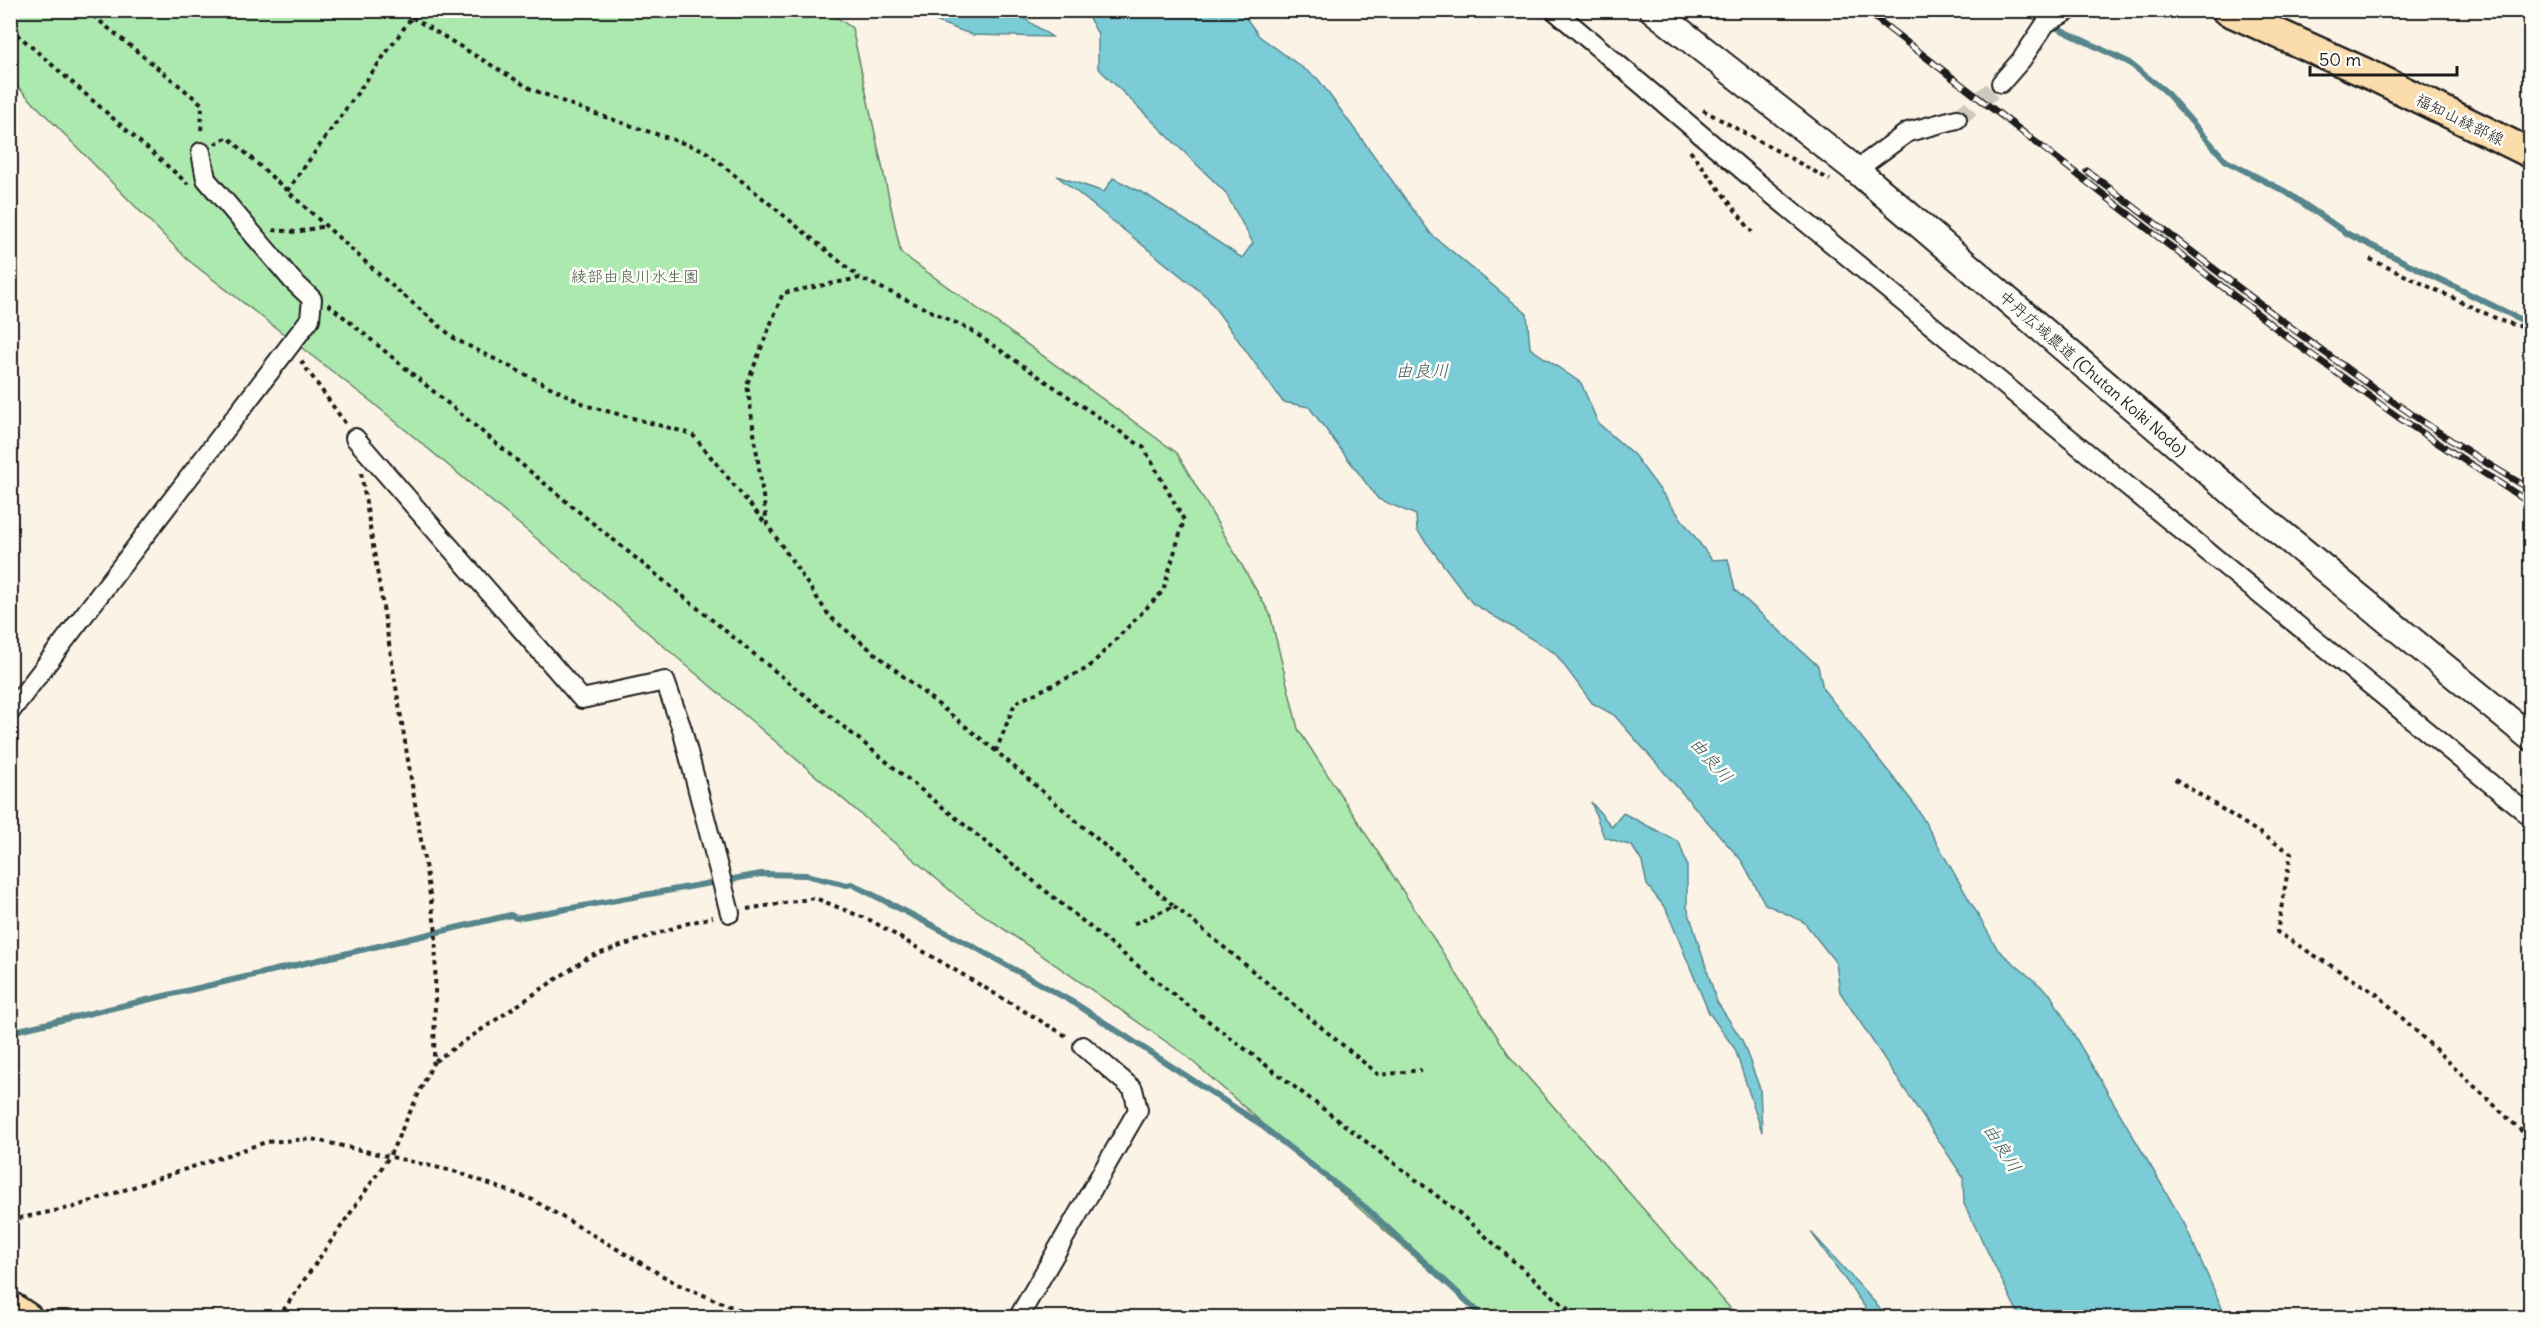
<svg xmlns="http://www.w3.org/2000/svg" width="2541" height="1328" font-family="Delius,'Klee One',sans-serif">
  <rect width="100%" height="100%" fill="#fbf3e6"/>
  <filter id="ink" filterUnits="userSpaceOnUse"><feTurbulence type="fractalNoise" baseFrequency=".0167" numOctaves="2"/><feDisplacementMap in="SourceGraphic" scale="12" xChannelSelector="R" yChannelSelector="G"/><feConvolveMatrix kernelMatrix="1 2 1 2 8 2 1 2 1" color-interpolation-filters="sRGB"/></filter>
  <g filter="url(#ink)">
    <path fill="#ace9af" stroke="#648266" stroke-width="1.5" d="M826,10L852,28L901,253L1177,453L1270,614L1298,729L1511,1058L1738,1317H1483L1184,1054L959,898L578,573L373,403L188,260L11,80L10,11Z"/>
    <path fill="#7cccd7" stroke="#56868c" stroke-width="1.5" d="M908,11H1013L1052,37L973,35Z
      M1085,11H1241L1259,36L1318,79L1431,234L1527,314L1530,348L1581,383L1598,423L1634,455L1712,560L1728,559L1735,590L1818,666L1823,689L1915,805L1998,950L2050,994L2184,1223L2226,1317H2020L1964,1204L1963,1177L1840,992L1836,963L1804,922L1765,904L1742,861L1614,715L1592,703L1555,653L1472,603L1417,530L1416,515L1378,499L1309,407L1283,402L1207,297L1057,176L1104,192L1113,178L1147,195L1242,258L1253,243L1225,192L1098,68V34Z
      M1591,802L1612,827L1623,813L1679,842L1687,865V907L1717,1002L1742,1040L1760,1089L1762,1132L1735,1049L1709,1013L1666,909L1647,885L1642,862L1632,846L1604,837Z
      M1811,1232L1888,1317H1872Z"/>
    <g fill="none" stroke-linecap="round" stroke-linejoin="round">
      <path stroke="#56868c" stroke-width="6" d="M2020,10L2128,62L2164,90L2226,161L2286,192L2348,234L2530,324
        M10,1032L511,915L516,918L761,874L806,875L847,885L852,884L976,948L1076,1004L1257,1122L1365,1207L1485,1318"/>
      <path stroke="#cec8be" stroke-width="18" stroke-dasharray="18 9" stroke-linecap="butt" d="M1957,119L2001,83"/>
      <g stroke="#1c1c1c" stroke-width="22">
        <path id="street" d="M1554,10L1752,178L2530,816
          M2001,83L2022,59L2046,23L2070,10
          M1856,170L1908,132L1957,119
          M355,438L582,699L665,681L682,729L730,913
          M10,712L310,319L312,299L292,280L206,179L201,152
          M1018,1318L1138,1110L1133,1089L1083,1046"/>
      </g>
      <g stroke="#1c1c1c" stroke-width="30">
        <path id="secondary" d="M1653,10L1856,170L2254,511L2530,737"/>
      </g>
      <g stroke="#1c1c1c" stroke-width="33">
        <path id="primary" d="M2226,10L2377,78L2530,153
          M10,1306L28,1318"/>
      </g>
      <path stroke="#1c1c1c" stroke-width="4" stroke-dasharray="4.5 4.5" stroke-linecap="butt" d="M86,10L202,104L201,134
        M407,10L413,18L531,89L590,112L704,150L860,278
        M10,28L188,184
        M1703,110L1830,180
        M215,144L228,137L382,277L455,339L588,406L692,434L766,524
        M1690,151L1752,232
        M287,191L417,10
        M273,230L296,232L326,226
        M2370,259L2504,322L2530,329
        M328,304L573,507L1164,987L1458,1212L1578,1318
        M301,361L345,423
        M996,751L830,617L767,524L747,384L783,293L860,278L969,329L1144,448L1184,520L1163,591L1088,668L1015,703L996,751L1174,906L1133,924
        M2175,779L2291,853L2277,932L2378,995L2530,1139
        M1174,906L1379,1075L1421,1070
        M747,909L815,898L872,921L1068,1037
        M435,1061L589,957L685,924L713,917
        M10,1220L74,1207L266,1142L312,1139L457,1172L533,1200L677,1284L758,1318
        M278,1318L389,1157L434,1061L436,932L361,472"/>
      <use href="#street" stroke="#fdfcf7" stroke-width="18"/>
      <use href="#secondary" stroke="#fdfcf7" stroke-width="26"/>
      <use href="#primary" stroke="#faddab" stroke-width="28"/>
      <g stroke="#1c1c1c" stroke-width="7">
        <path id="rail" d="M1865,10L2290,339L2398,417L2530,503
          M2087,171C2232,281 2373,398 2530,489"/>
      </g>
      <use href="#rail" stroke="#fdfcf7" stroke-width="4.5" stroke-dasharray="14" stroke-linecap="butt"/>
    </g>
  </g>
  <g text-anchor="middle" stroke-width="5" stroke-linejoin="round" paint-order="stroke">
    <g font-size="16" fill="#1c1c1c" stroke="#fdfcf7">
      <text transform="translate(2460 119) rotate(26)" y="6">福知山綾部線</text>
      <text transform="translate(2093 373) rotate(41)" y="6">中丹広域農道 (Chutan Koiki Nodo)</text>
    </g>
    <g font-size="16" fill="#475a48" stroke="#fdfcf7">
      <text x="635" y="282">綾部由良川水生園</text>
    </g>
    <g font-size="18" font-style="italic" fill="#3e5a5d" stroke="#fdfcf7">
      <text x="1422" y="377">由良川</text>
      <text transform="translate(1711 760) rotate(49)" y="6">由良川</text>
      <text transform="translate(2002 1148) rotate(58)" y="6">由良川</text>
    </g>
  </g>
  <rect width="2541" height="1328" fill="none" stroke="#fdfcf7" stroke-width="36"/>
  <rect x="18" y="18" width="2505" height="1292" fill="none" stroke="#1c1c1c" stroke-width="2" filter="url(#ink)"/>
  <path d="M2310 66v9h147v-9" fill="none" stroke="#1c1c1c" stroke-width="3"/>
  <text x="2319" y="66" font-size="18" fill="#1c1c1c" stroke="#fdfcf7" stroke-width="4.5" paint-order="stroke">50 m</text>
</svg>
